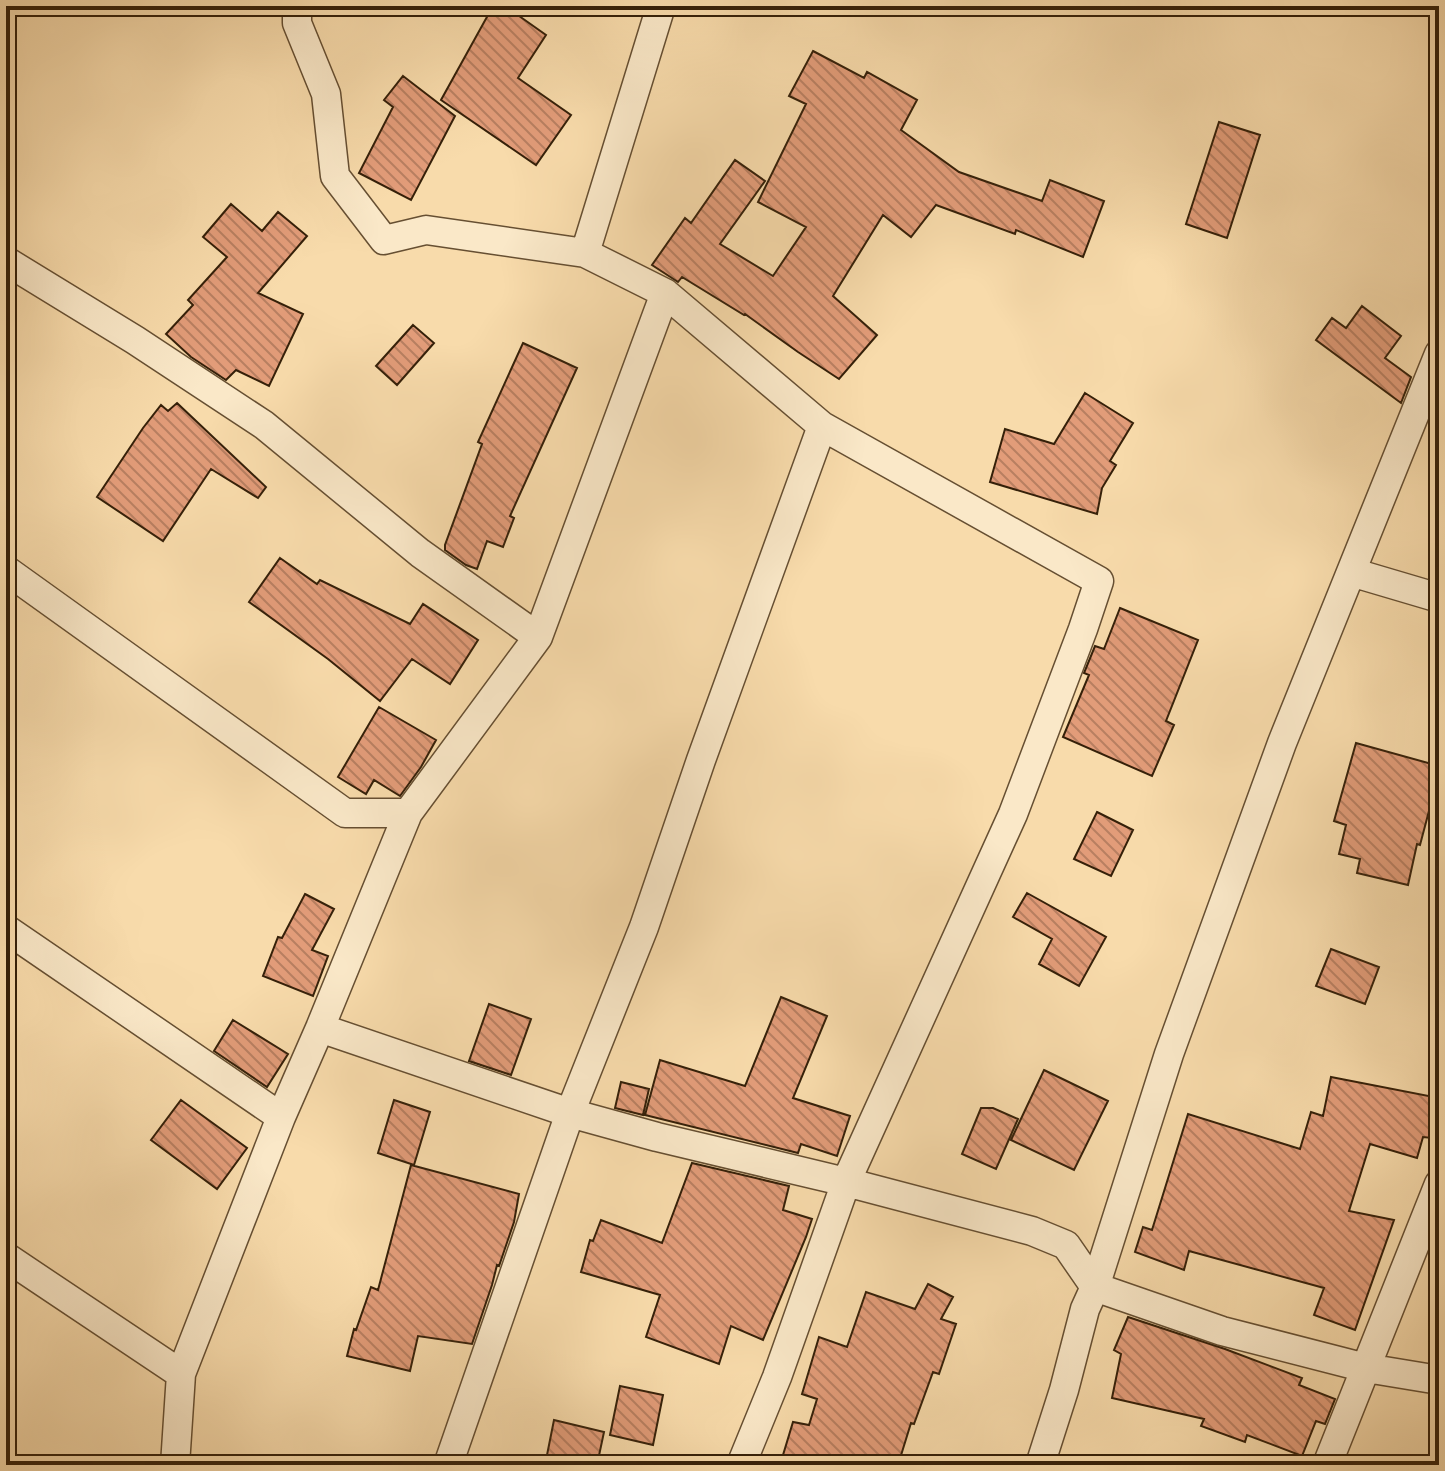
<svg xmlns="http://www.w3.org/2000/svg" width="1445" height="1471" font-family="'Sorts Mill Goudy',serif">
  <defs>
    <pattern id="building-back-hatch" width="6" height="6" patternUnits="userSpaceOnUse" patternTransform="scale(2)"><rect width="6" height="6" fill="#e29c79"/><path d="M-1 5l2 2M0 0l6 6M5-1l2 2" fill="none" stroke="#b87f61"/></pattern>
  </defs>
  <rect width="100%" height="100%" fill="#f8dbab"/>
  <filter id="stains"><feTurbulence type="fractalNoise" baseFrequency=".0025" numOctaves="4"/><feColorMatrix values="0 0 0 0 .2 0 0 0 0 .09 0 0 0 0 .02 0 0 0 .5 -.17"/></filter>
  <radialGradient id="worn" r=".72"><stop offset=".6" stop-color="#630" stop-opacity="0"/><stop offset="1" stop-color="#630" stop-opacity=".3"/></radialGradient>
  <path fill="url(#building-back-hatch)" stroke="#352009" stroke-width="2" d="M493,6H505L546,35L518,78L571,115L536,165L441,100Z
    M813,51L864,78L867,72L917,100L901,130L959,172L1042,201L1050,180L1104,201L1083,257L1016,230L1015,234L936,205L911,237L883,215L833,296L877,335L839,379L798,352L745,314L744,315L682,277L678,282L652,265L685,218L691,223L735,160L765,181L720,244L773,276L806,227L758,202L806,104L789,96Z
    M403,76L455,116L411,200L359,173L393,107L384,100Z
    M1219,122L1260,135L1227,238L1186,224Z
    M231,204L262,231L278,212L307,236L258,293L303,314L269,386L236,370L226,380L191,357L166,334L193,305L188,300L227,257L203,237Z
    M1362,306L1401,336L1385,358L1411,377L1401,403L1316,340L1332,318L1346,328Z
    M413,325L434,343L397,385L376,366Z
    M523,343L577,368L510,516L514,518L503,547L487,541L477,569L466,565L445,550V545L482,444L478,442Z
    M1085,393L1133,423L1110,461L1116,465L1102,488L1097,514L990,482L1005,429L1054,444Z
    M177,403L266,487L258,498L211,469L163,541L97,497L143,428L161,405L168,411Z
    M280,558L317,584L320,580L410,624L423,604L478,640L450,684L412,659L380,701L328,659L249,602Z
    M1120,608L1198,640L1166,721L1174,725L1152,776L1063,737L1089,675L1084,673L1095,646L1104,649Z
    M379,707L436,740L421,767L400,796L374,780L366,794L338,777Z
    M1356,743L1439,766V773L1420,845L1417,844L1408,885L1357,873L1360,859L1339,854L1346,825L1334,821Z
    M1097,812L1133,830L1111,876L1074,859Z
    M1027,893L1106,937L1079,986L1039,964L1052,939L1013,917Z
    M305,894L334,909L312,950L328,956L313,996L263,976L278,937L282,938Z
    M1331,949L1379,967L1365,1004L1316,986Z
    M781,997L827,1016L793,1098L850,1116L837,1156L801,1144L798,1153L645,1115L660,1060L745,1086Z
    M489,1004L531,1019L511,1075L469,1061Z
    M233,1020L288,1054L267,1087L214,1051Z
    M1044,1070L1108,1101L1074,1170L1011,1140Z
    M1331,1077L1439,1098V1114L1434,1122L1432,1138L1423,1137L1417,1158L1370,1144L1349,1211L1394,1220L1355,1330L1314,1315L1324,1288L1189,1251L1184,1270L1135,1252L1143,1227L1152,1230L1188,1114L1300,1149L1311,1112L1323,1116Z
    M621,1082L649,1089L643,1115L615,1108Z
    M181,1100L247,1148L217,1189L151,1140Z
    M394,1100L430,1112L414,1165L378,1153Z
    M981,1108H993L1018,1119L996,1169L962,1154Z
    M692,1163L789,1186L783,1210L812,1219L806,1237L763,1340L731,1326L719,1364L646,1337L660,1295L581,1272L590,1240L593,1241L601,1220L662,1243Z
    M411,1165L519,1194L514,1222L499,1266L497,1265L492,1285L472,1344L418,1336L410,1371L347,1356L354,1329L356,1330L371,1287L378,1290Z
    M928,1284L953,1297L941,1319L956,1324L939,1374L933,1372L914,1424L911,1423L898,1465H780L793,1422L809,1425L817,1399L802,1394L819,1337L847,1347L866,1292L915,1309Z
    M1128,1317L1225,1349L1302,1378L1299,1385L1335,1399L1325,1424L1316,1421L1302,1456L1247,1435L1245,1442L1201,1426L1204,1419L1112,1398L1121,1354L1114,1350Z
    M620,1386L663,1395L653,1445L610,1435Z
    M554,1420L604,1432L597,1465H566L546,1460Z"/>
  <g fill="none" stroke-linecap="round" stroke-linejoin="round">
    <g stroke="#664f32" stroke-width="31">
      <path id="street" d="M297,6V23L326,94L335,176L384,240L426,230L585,253L665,293L822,426L1099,581L1083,629L1013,814L846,1182L777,1377L741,1465
        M585,253L661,6
        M6,261L135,340L264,425L420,553L538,637
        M6,570L345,813H408
        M1351,572L1439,598
        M6,929L281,1117
        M320,1028L570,1113L657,1137L846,1182L1032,1231L1066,1245L1095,1287L1222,1331L1366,1368L1439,1380
        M6,1257L181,1374
        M175,1465L181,1374L281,1117L320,1028L408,813L538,637L665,293
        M448,1465L570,1113L644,927L701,760L822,426
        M1040,1465L1064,1390L1085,1309L1095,1287L1169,1054L1282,743L1439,354
        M1327,1465L1439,1184"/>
    </g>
    <use href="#street" stroke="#fae8c8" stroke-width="28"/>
  </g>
  <rect width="1445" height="1471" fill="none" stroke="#f8dbab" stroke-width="32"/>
  <rect x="8" y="8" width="1429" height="1455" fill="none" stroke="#352009" stroke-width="4"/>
  <rect x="16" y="16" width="1413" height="1439" fill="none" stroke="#352009" stroke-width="2"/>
  <rect width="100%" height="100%" filter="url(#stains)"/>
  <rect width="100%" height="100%" fill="url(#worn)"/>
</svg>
